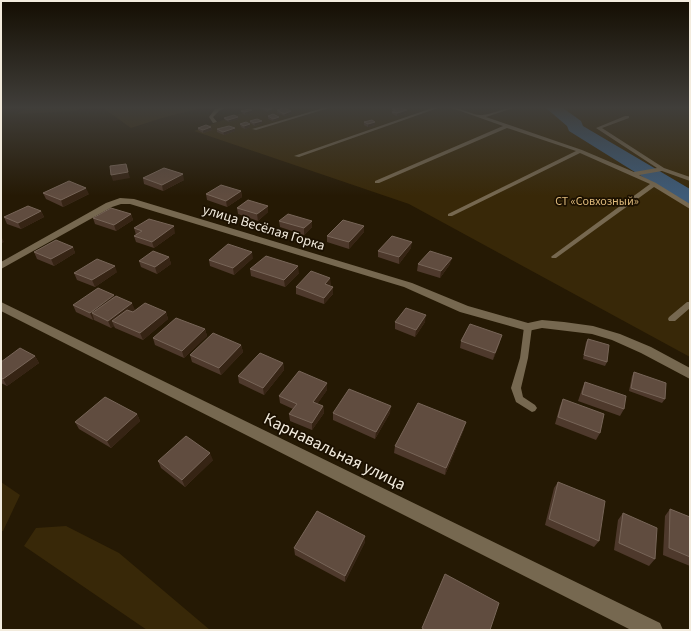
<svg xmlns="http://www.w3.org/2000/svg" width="691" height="631" font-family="'Source Sans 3',sans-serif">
  <rect width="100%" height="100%" fill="#251904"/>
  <path fill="#382808" d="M30,108H80L76,111L17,114L23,110Z
    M103,108H201L162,118L131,128Z
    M255,108H690V357L409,204L194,131Z
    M1,482L20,495L3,531H1Z
    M66,526L119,553L210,630H147L24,546L36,528Z"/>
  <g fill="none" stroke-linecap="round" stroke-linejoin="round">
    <path fill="#3e5b78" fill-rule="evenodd" d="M546,108H563L581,121L583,126L690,189V204L683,202L569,131L567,126Z"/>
    <path fill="#766850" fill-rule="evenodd" d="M219,108H225L219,111L213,117L217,122L213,123L209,117L215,109Z
      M323,108H329L256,130L252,129Z
      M432,108H438L299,157L294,156Z
      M452,108C462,108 474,116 482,115C493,114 502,108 513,108L486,117L582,150L634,172L657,168L596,128L625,116H629V118L602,128L664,168L690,177V181L662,171L639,175L656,183L690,204V209L654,187L556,258H552L551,257L552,256L650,184L580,153L452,216H448V214L576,151L507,128L379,183H375V181L503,126Z
      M687,302H690V308L675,321H669L668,319L669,317Z
      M528,324L532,327L528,358L521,388L523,397L535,405L537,408L535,411L532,412L516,402L511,388L520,358L524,327Z"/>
    <path fill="#766850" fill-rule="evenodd" d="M120,198L134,199L412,283L468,306L528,323L542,320L564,322L593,326L620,334L651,347L690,368V379L641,353L612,340L592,334L542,328L528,331L524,330L460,312L404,287L130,204H121L112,207L1,269V262L106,203Z
      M1,302L660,623L663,630H631L1,311Z"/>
  </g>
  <path fill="#4e392c" d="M257,108H270L272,109V111L268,112Z
    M392,109L407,110V113L397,116L392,114Z
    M252,110L253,113L245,115L242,113L241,111Z
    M277,110L291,114L285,116L277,113Z
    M268,116L279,119L273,121L268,119Z
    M238,117V119L229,122L225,120L224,118Z
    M250,121L262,123L255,126L250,123Z
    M364,122L375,125L368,127L364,125Z
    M240,124H250V127L245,129L241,127Z
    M211,127L212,130L203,133L198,130V128Z
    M235,128V131L224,135L217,132V129Z
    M143,178L184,180L163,191L144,184Z
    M241,191L242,197L227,207L207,200L206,194Z
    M43,193L89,194L63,207L46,199Z
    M237,208L268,212L258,221L238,214Z
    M41,211L44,217L21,229L7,224L4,217Z
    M131,214L133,220L116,231L95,224L93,218Z
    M279,221L312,227L304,235L280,227Z
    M134,228L175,233L154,248L136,242L134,236L136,235Z
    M364,232L349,249L327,242V236Z
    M73,247L75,253L54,266L37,259L34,252Z
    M411,248L399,264L378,257V251Z
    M169,257L171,264L157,274L141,267L139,261Z
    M253,258L234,275L210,266L209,260Z
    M418,264H450L440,278L417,271Z
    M250,269L299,273L285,287L251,276Z
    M117,272L95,287L77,280L74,273Z
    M331,284L329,286L333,287V294L324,304L296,294V287Z
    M73,305L135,310L132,312H166L168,319L143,340L115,328L114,326L111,328L94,320V319L93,320L76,312Z
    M395,322H425L415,337L395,329Z
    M205,329L207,336L184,358L155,345L153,338Z
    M588,339L607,362L605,366L583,359L586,342Z
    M461,341L500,342L493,360L460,348Z
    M241,345L243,352L221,375L192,362L190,355Z
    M35,356L39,363L7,386L1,383V362Z
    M283,363L284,370L264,395L239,383L238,376Z
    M634,372L665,399L662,403L629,391L632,376Z
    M585,382L624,409L620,416L578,401L582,389Z
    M327,383V390L317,404L323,406L324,413L312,430L290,421L289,414L293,409L280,403L279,396Z
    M563,399L600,433L596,440L555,424L560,406Z
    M333,413H390L375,439L333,420Z
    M137,414L140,421L111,448L79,429L75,422Z
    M464,429L445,475L394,453L395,446Z
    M213,460L185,487L161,468L158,461Z
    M558,482L599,541L594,547L545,525L554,488Z
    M670,509L690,517V566L663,555L665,516Z
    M623,513L655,559L649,566L614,550L618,520Z
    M365,542L345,582L295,555L294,548Z"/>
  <path fill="#362414" d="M272,109V111L268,112V110Z
    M252,110L253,113L245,115V112Z
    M407,110V113L397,116V113Z
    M291,111V114L285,116L284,114Z
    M238,117V119L229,122L228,120Z
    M279,117V119L273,121V119Z
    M262,121V123L255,126L254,123Z
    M375,122V125L368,127V124Z
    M250,124V127L245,129L244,126Z
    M211,127L212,130L203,133V130Z
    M235,128V131L224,135L223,132Z
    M126,164L130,178L113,181L111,175Z
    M183,174L184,180L163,191L162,185Z
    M86,188L89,194L63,207L61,200Z
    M241,191L242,197L227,207L226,201Z
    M268,206V212L258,221L257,214Z
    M41,211L44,217L21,229L18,223Z
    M131,214L133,220L116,231L114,225Z
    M312,221V227L304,235V228Z
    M174,226L175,233L154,248L152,242Z
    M364,226V232L349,249V242Z
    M1,236L4,242L1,244Z
    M412,242L411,248L399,264V257Z
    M73,247L75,253L54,266L51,259Z
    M252,252L253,258L234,275L233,268Z
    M169,257L171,264L157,274L155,267Z
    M452,258L450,264L440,278L441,271Z
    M115,266L117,272L95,287L92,280Z
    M298,266L299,273L285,287L284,280Z
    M330,278L331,284L325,291V284Z
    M333,287V294L324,304V298Z
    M114,295L117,302L92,313L94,319L93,320L90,313Z
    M132,303L135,310L117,323L112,321L114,326L111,328L108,321Z
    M166,312L168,319L143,340L140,333Z
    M426,315L425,322L415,337L416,330Z
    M205,329L207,336L184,358L182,351Z
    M502,335L500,342L493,360L495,353Z
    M241,345L243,352L221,375L219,368Z
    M35,356L39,363L7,386L3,379Z
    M283,363L284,370L264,395L263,388Z
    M327,383V390L314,409L313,402Z
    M323,406L324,413L312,430V423Z
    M391,406L390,413L375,439L376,432Z
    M137,414L140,421L111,448L107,441Z
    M466,422L464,429L445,475L446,468Z
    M210,453L213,460L185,487L182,480Z
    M365,536V542L345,582V576Z"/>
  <path fill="#604c3f" stroke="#776558" d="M262,108H270L272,109L268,110Z
    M284,108L291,111L284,114L277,110Z
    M395,108H400L407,110L397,113L392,112L396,110L392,109Z
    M249,109L252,110L245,112L241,111Z
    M273,114L279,117L273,119L268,116Z
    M234,115L238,117L228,120L224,118Z
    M257,119L262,121L254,123L250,121Z
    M372,120L375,122L368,124L364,122Z
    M246,122L250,124L244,126L240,124Z
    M206,125L211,127L203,130L198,128Z
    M229,126L235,128L223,132L217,129Z
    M126,164L128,172L111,175L110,166Z
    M164,168L183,174L162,185L143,178Z
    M69,181L86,188L61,200L43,193Z
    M221,185L241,191L226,201L206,194Z
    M248,200L268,206L257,214L237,208Z
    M28,206L41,211L18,223L4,217Z
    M111,208L131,214L114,225L93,218Z
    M288,214L312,221L304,228L279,221Z
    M149,219L174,226L152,242L134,236L142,231L134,228Z
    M343,220L364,226L349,242L327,236Z
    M392,236L412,242L399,257L378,251Z
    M56,240L73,247L51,259L34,252Z
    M228,244L252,252L233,268L209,260Z
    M153,251L169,257L155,267L139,261Z
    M430,251L452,258L441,271L418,264Z
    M266,256L298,266L284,280L250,269Z
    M97,259L115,266L92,280L74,273Z
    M311,271L330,278L325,284L333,287L324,298L296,287Z
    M98,288L114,295L90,313L73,305Z
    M116,296L132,303L108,321L92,313Z
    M145,303L166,312L140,333L112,321L127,310L133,312Z
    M406,308L426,315L416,330L395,322Z
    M176,318L205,329L182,351L153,338Z
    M470,324L502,335L495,353L461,341Z
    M213,333L241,345L219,368L190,355Z
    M588,339L609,345L607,362L584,355Z
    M20,348L35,356L3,379L1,378V362Z
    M260,353L283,363L263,388L238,376Z
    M299,371L327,383L313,402L323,406L312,423L289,414L297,404L279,396Z
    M634,372L666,383L665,399L631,388Z
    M585,382L626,396L624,409L582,394Z
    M349,389L391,406L376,432L333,413Z
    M105,397L137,414L107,441L75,422Z
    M563,399L604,414L600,433L558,417Z
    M418,403L466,422L446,468L395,446Z
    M186,436L210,453L182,480L158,461Z
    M558,482L605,501L599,541L549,519Z
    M670,509L690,517V557L669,548Z
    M317,511L365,536L345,576L294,548Z
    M623,513L657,528L655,559L619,543Z
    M445,574L499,603L490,630H425L422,628Z"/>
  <linearGradient id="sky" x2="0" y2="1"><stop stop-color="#140e02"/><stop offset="0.55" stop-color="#403e3a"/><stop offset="1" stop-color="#403e3a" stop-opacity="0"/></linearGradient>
  <rect width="691" height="196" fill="url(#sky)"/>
  <g text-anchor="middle" stroke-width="3.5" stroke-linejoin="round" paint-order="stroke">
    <g font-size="12" fill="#dcb87a" stroke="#1b1000">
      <text x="597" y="205">СТ «Совхозный»</text>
    </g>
    <g font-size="14" fill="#f2ebdd" stroke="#1b1000">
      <text transform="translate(264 227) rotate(17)" y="5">улица Весёлая Горка</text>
    </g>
    <g font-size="17" fill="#f2ebdd" stroke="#1b1000">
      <text transform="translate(335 451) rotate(26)" y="6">Карнавальная улица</text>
    </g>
  </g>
  <rect width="691" height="631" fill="none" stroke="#f2ebdd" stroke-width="4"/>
</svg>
